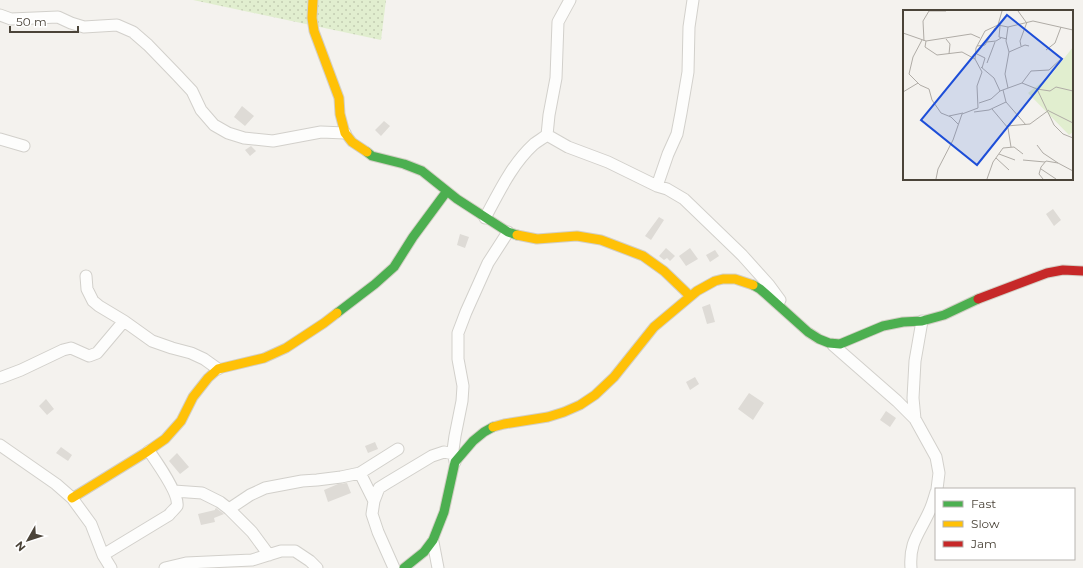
<svg xmlns="http://www.w3.org/2000/svg" width="1083" height="568" font-family="Montserrat,sans-serif">
  <defs>
    <pattern id="grass-dots" width="8" height="8" patternUnits="userSpaceOnUse"><rect width="8" height="8" fill="#e1eecf"/><path d="M2 2h.1M6 6h.1" fill="none" stroke="#c3cdb2" stroke-width="1.8" stroke-linecap="round"/></pattern>
  </defs>
  <rect width="100%" height="100%" fill="#f4f2ee"/>
  <path fill="url(#grass-dots)" d="M193,0H386L381,40Z"/>
  <path fill="#dedbd6" d="M242,106L254,116L245,126L234,117Z
    M384,121L390,126L381,136L375,130Z
    M251,146L256,151L250,156L245,150Z
    M1053,209L1061,220L1054,226L1046,214Z
    M659,217L664,220L651,240L645,236Z
    M460,234L469,237L465,248L457,245Z
    M666,248L675,256L670,261L667,258L664,260L659,256Z
    M690,248L698,259L686,266L679,256Z
    M715,250L719,256L710,262L706,255Z
    M710,304L715,322L707,324L702,307Z
    M695,377L699,384L690,390L686,382Z
    M749,393L764,403L753,420L738,409Z
    M46,399L54,409L47,415L39,406Z
    M886,411L896,418L890,427L880,420Z
    M375,442L378,449L368,453L365,446Z
    M61,447L72,455L68,461L56,453Z
    M177,453L189,467L180,474L169,461Z
    M347,483L351,493L328,502L324,490L338,484Z
    M216,508L224,514L214,518L215,522L201,525L198,514L215,510V509Z"/>
  <g fill="none" stroke-linecap="round" stroke-linejoin="round">
    <g stroke="#d2d0cb" stroke-width="13">
      <path id="street" d="M0,15L11,19L58,17L71,23L84,27L117,25L133,32L148,45L177,75L192,91L201,110L214,125L228,133L244,138L273,141L321,132L345,133
        M547,135L549,115L556,78L558,22L570,0
        M0,139L24,146
        M657,186L668,154L677,134L681,113L688,72L689,27L693,0
        M485,218C499,192 512,164 534,144C538,141 543,138 547,135L568,147L608,162L657,186L667,189L684,199L742,255L769,285L780,300
        M86,276L87,289L93,301L99,306L124,321L152,341L172,348L191,353L204,359L218,369
        M922,321L915,361L913,398L915,419L936,457L939,473L937,489
        M833,345L897,401L915,419
        M0,378L21,370L63,350L71,348L89,356L97,353L124,321
        M0,445L56,484L72,498L91,524L103,555L111,568
        M455,462L453,450L455,436L462,401L463,386L458,359V333L466,312L488,263L508,232
        M360,473L374,501
        M174,491L202,493L220,502L229,509L252,532L269,555
        M229,509L250,495L265,488L302,481L317,480L341,477L360,473L398,449
        M433,542L438,568
        M103,555L169,515C171,512 175,509 177,506C180,495 156,461 149,451
        M165,568L186,563L252,560L281,551H295L310,561L317,568
        M394,568L378,532L372,514L374,501L379,488L387,483L432,456L444,452L454,454
        M911,568C909,542 919,534 929,512C932,506 934,499 936,492"/>
    </g>
    <g stroke="#d3cfc5" stroke-width="11">
      <path id="fast" d="M367,152L372,156L404,164L422,171L457,199L508,232L517,235
        M753,285L760,289L768,296L808,332L819,339L829,343L840,344L883,326L903,322L922,321L944,315L978,299
        M337,313L375,284L394,267L413,237L447,191
        M404,568L424,552L433,540L444,512L455,462L473,441L484,432L493,427"/>
    </g>
    <g stroke="#d3cfc5" stroke-width="11">
      <path id="slow" d="M313,0L312,18L314,31L339,98L340,114L345,133L352,142L367,152
        M517,235L537,239L577,236L601,240L643,256L664,271L690,296
        M493,427L504,424L548,417L564,412L580,405L595,395L614,377L654,327L697,291L715,281L723,279H735L753,285
        M72,498L145,453L165,439L181,421L193,397L208,378L218,369L264,358L286,348L324,323L337,313"/>
    </g>
    <g stroke="#d3cfc5" stroke-width="11">
      <path id="jam" d="M978,299L1047,273L1063,270L1083,271"/>
    </g>
    <use href="#street" stroke="#fdfdfc" stroke-width="11"/>
    <use href="#fast" stroke="#4caf50" stroke-width="9"/>
    <use href="#slow" stroke="#ffc107" stroke-width="9"/>
    <use href="#jam" stroke="#c62828" stroke-width="9"/>
  </g>
  <g transform="translate(903 10)">
    <rect width="170" height="170" fill="#f4f2ee"/>
    <path d="M170,37V122L166,125L125,83L148,65Z" fill="#e1eecf"/>
    <path fill="none" stroke="#b0aca6" stroke-width="1" d="M26,1H43M115,1L123,12M95,15L105,17L130,11L170,20M97,16L96,27L104,29M105,17L103,31L106,42L102,64L105,78M0,23L23,31L68,24L77,28M43,29L47,34L46,44M19,30L10,47L6,64L17,75L26,79L29,90L38,103L48,107L55,114M21,31L20,11L26,1M23,31L22,37L34,45L59,42L72,49M84,32L93,31L98,28M74,36L82,35L92,18M118,36L117,31L124,12M143,40L152,33L158,17M106,42L122,35L126,36M72,43L82,48L79,58M84,53L92,32M78,57L91,68L97,81M119,73L128,61L146,60L159,48M134,79L147,81L153,77L170,81M0,82L15,73M103,92L123,115M76,93L88,89L97,81L119,73L134,79L151,115L160,124L170,128M89,99L105,118L108,137M146,101L170,113M71,102L86,100L103,92L100,80M46,106L60,103M104,116L127,114L146,100M134,135L140,143L155,153M96,144L112,150M93,148L106,160M120,150L142,152M138,159L153,169M33,169L35,159L50,130L59,104L75,98L74,76L79,62L72,49L73,38L82,21L95,15L99,1M84,169L90,152L100,138L111,137L120,144M140,169L136,164L138,157L143,151L155,153L170,161"/>
    <path fill="#1d4ed8" fill-opacity="0.15" stroke="#1d4ed8" stroke-width="2" d="M104,5L159,49L74,155L18,110Z"/>
    <rect width="170" height="170" fill="none" stroke="#4b4439" stroke-width="2"/>
  </g>
  <rect x="935" y="488" width="140" height="72" fill="#ffffff" stroke="#b7b4b0"/>
  <rect x="943" y="501" width="20" height="6" fill="#4caf50" stroke="#b7b4b0"/>
  <text x="971" y="508" font-size="12" fill="#4b4439">Fast</text>
  <rect x="943" y="521" width="20" height="6" fill="#ffc107" stroke="#b7b4b0"/>
  <text x="971" y="528" font-size="12" fill="#4b4439">Slow</text>
  <rect x="943" y="541" width="20" height="6" fill="#c62828" stroke="#b7b4b0"/>
  <text x="971" y="548" font-size="12" fill="#4b4439">Jam</text>
  <g transform="translate(28 540) rotate(231)" stroke="#ffffff" stroke-width="3" paint-order="stroke">
  <path d="M0-3L7 15L0 10L-7 15Z" fill="#4b4439"/>
  <text y="-6" font-size="11" font-weight="bold" text-anchor="middle" fill="#4b4439">N</text>
  </g>
  <path d="M10 26v6h68v-6" fill="none" stroke="#4b4439" stroke-width="2"/>
  <text x="16" y="26" font-size="12" fill="#4b4439" stroke="#ffffff" stroke-width="3" paint-order="stroke">50 m</text>
</svg>
